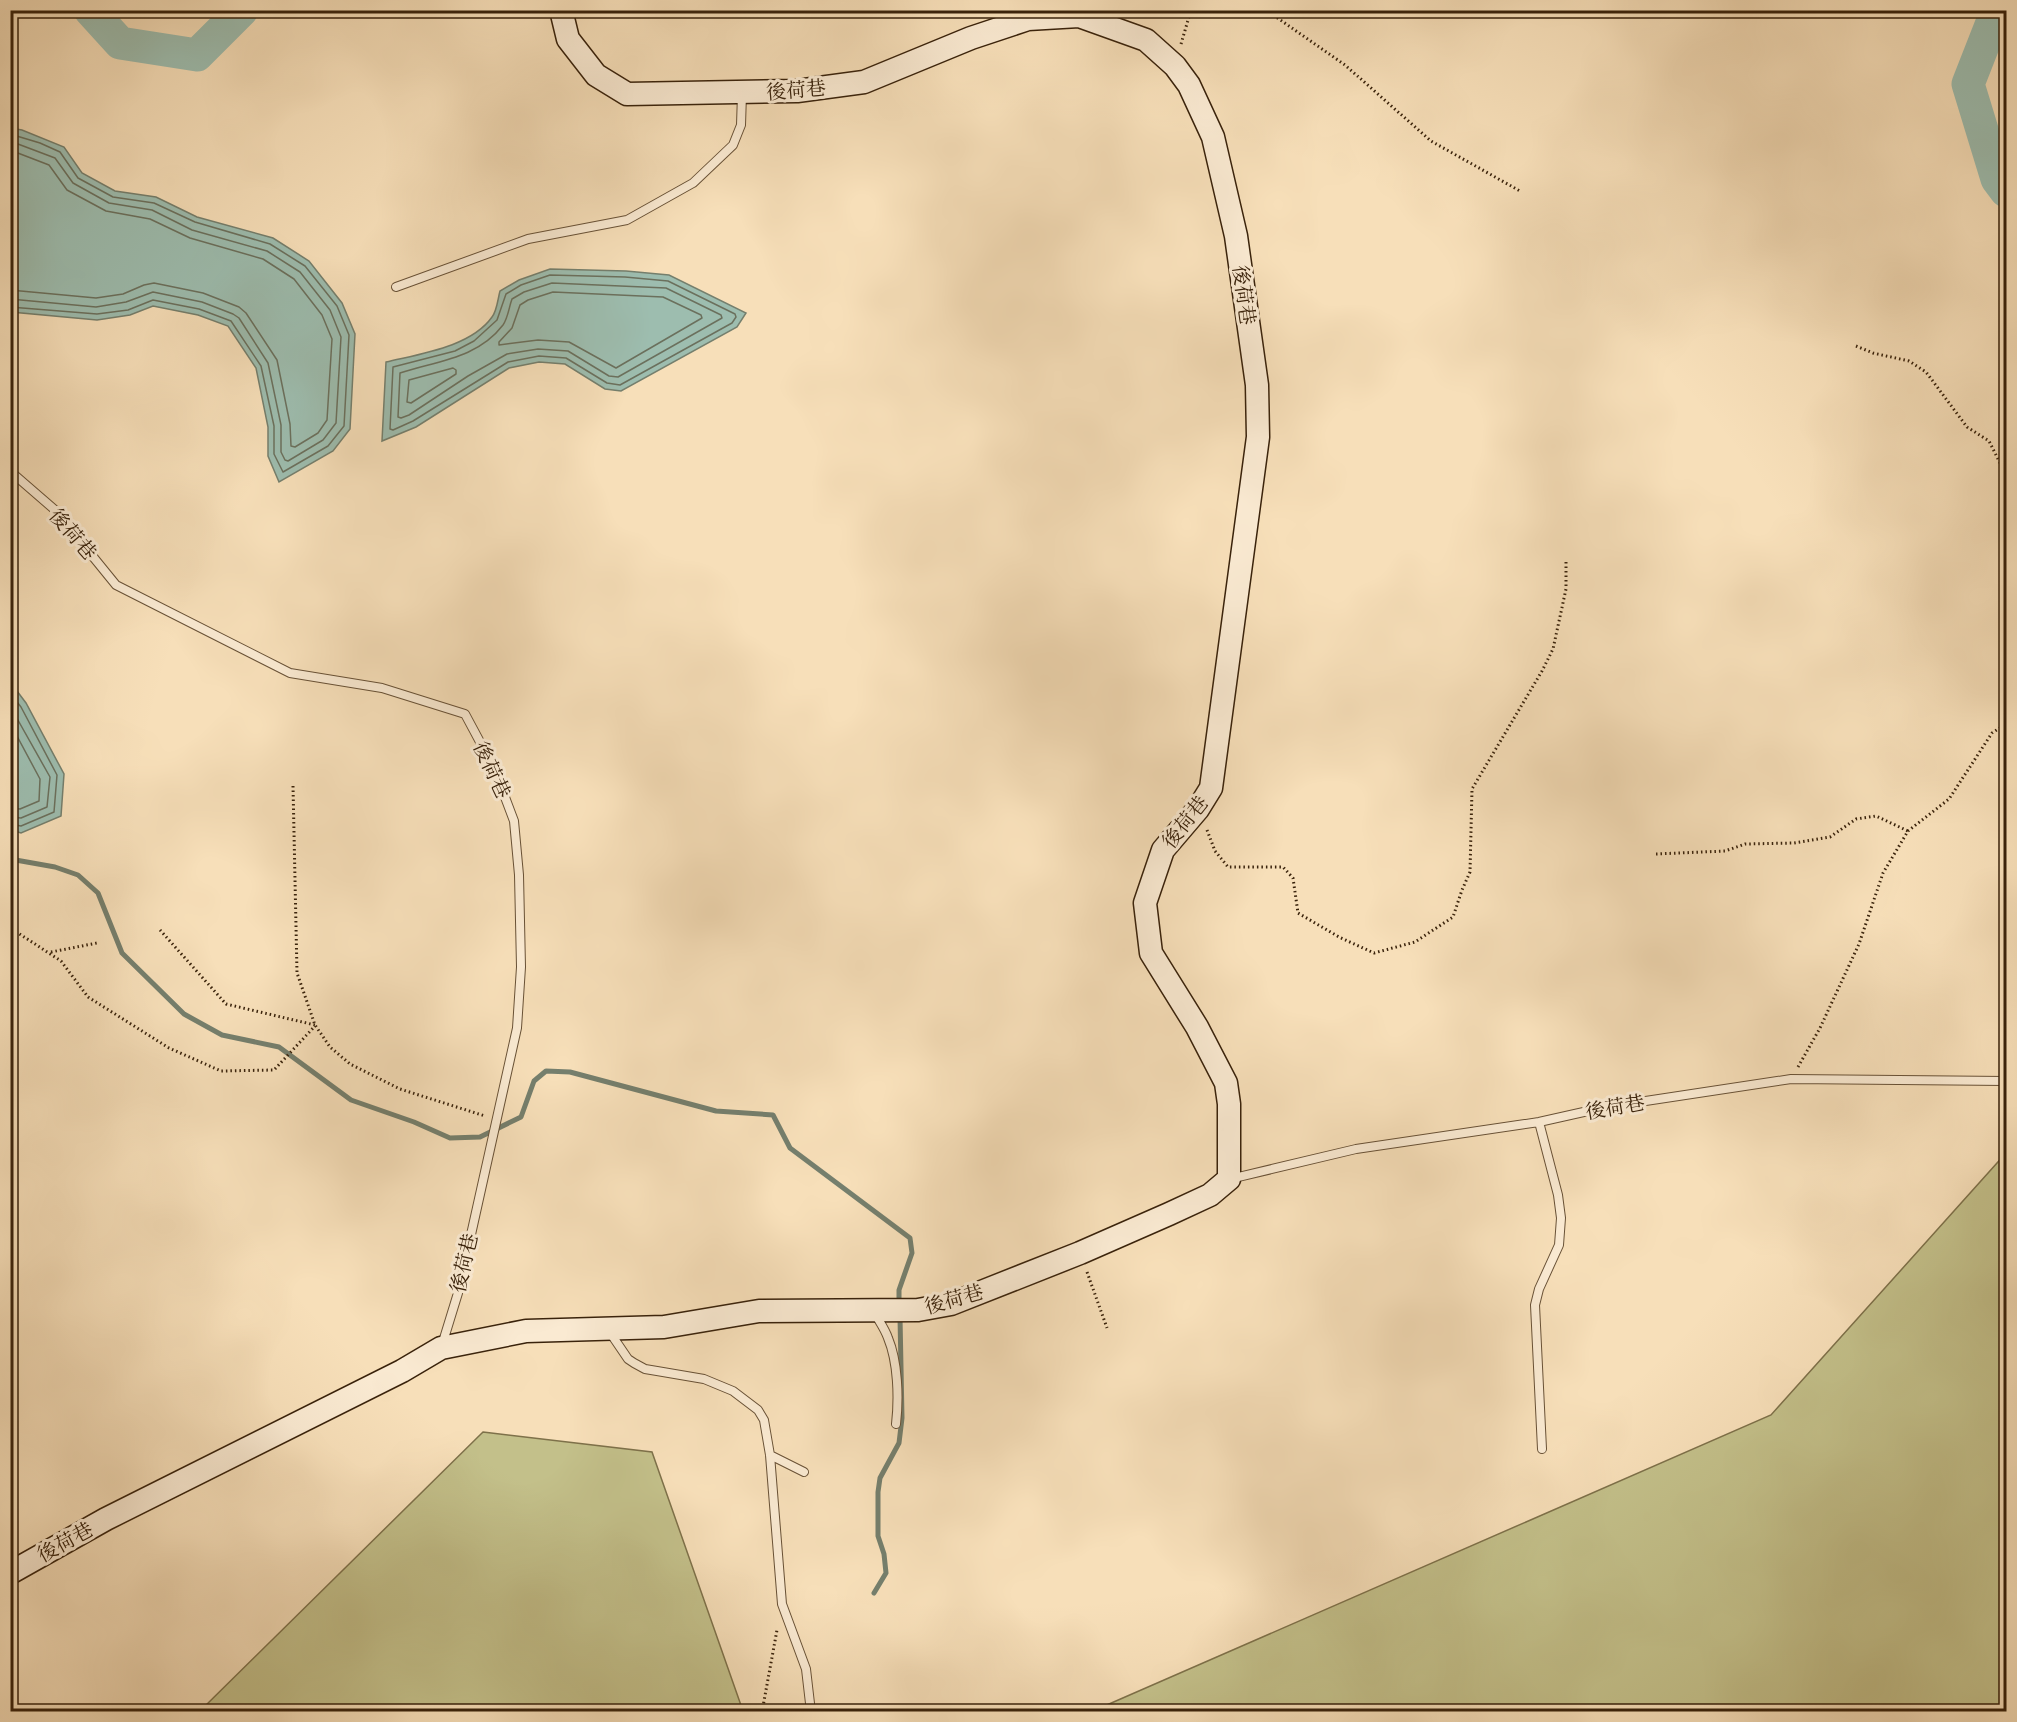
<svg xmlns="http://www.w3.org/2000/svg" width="2017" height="1722" font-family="'Libre Bodoni','Noto Serif TC',serif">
  <rect width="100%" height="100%" fill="#f7dfb9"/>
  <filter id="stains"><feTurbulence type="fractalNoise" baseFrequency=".00333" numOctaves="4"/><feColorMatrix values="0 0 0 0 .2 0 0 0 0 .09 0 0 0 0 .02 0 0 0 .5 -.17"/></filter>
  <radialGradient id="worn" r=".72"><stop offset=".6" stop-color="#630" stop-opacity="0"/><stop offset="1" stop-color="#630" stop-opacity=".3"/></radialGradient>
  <path fill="#c3c08a" stroke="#7e714a" stroke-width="1.5" d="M2006,1153V1711H1093L1771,1415Z
    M483,1432L652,1452L743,1711H200Z"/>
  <path fill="#9dbdaf" stroke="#757f6d" stroke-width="1.5" d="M10,128L22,130L64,147L82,173L115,191L156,197L197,217L273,238L309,261L342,303L355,334L350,429L333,451L279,482L268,456V427L256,368L228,326L198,315L153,306L130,315L97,320L11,312Z
    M550,269L626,271L669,275L746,313L737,327L621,391L605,389L565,364L539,362L509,368L416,427L382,441L386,362C419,354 471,347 492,317C497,311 498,298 500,291L519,280Z
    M11,683L26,703L64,774L61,816L21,833L11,830Z"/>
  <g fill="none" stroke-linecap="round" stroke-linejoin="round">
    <path stroke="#6b705d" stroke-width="1.5" d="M10,134L40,143L60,152L78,178L113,197L154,203L195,222L270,244L305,266L337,306L349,335L344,426L328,446L283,472L274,454V426L261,366L231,321L199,309L153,300L128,310L97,314L10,307
      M10,141L55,158L73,183L109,203L152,210L192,230L267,251L300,272L330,310L341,337L336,423L323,440L288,461L285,460L281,452V425L268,363L239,318L233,314L202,302L153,292L126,302L96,307L10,299
      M10,150L49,165L67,190L106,211L150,219L190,238L263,259L294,279L322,315L332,339L327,420L318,433L295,447L291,446L290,424L277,360L246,313L239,307L203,293L154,283L144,285L123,294L96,298L10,290
      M550,275L625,277L668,281L735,314L736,317L732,323L620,385L607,383L566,358L539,356L508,362L413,421L393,430L390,429L393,367L455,351L474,341L497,320L506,294L521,285Z
      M552,283L666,288L721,315L722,318L618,377L609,376L568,351L538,349L507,354L468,376L409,415L401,418L398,417L400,373C436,361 477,359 503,325C508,318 509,307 512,299L524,292Z
      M553,292L663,297L701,315L702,318L616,368L569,342L538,340L499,345V342L512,328L520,305L528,300Z
      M453,368L456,370V374L411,403L407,402L409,380Z
      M10,693L21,707L57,775L54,812L21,826L10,824
      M10,706L50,777L47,807L21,818L10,817
      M10,723L40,779L39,801L20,809L10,808"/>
    <path stroke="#757f6d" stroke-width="5" d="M10,859L55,867L78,875L98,893L122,953L184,1014L222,1035L279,1047L351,1100L414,1122L450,1138L480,1137L521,1117L534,1081L546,1071L570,1072L716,1111L773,1115L790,1148L910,1238L912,1253L899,1290V1304
      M874,1593L886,1573L884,1554L878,1536V1492L880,1478L899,1443L902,1418L900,1317"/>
    <path stroke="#9dbdaf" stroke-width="33" d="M90,10L120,43L197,55L242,10
      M1997,10L1968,84L1997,179L2006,191"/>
    <g stroke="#685136" stroke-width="10">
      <path id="lane" d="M396,287L528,239L627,220L693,183L733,145L741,125L742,94
        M10,471L55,510L116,585L290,673L382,688L465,714L494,768L514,821L519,875L521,967L517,1028L458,1293L442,1345
        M1539,1122L1558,1195L1561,1218L1559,1245L1539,1289L1535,1305L1542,1449
        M1230,1179L1356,1149L1539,1122L1606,1107L1791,1079L2006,1081
        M874,1312C879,1321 885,1329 888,1338C898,1362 899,1398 896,1424
        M609,1331L628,1359L634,1363L645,1369L657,1371L704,1379L733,1391L758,1410L764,1420L770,1455L782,1604L806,1669L811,1712
        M770,1455L804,1472"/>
    </g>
    <g stroke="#39220b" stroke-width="25">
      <path id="secondary" d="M10,1573L106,1519L402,1371L441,1348L526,1331L664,1327L759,1311L918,1310L951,1304L1080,1253L1169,1214L1210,1195L1229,1179V1104L1226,1083L1197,1027L1151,953L1145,903L1163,850L1198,809L1211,788L1258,437L1257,385L1236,236L1213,137L1189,85L1175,66L1146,40L1079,16L1028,19L971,38L864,82L797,91L627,94L596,75L568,39L561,10"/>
    </g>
    <path stroke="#39220b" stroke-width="3" stroke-dasharray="1.5 3" stroke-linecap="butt" d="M1266,10L1345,65L1431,141L1520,191
      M1181,44L1191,10
      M1856,346L1873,353L1909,361L1926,372L1967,427L1989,441L2006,475
      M293,786L297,973L315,1025L330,1047L350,1064L400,1089L485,1116
      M1207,830L1215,851L1228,867H1283L1293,878L1298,913L1339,937L1374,953L1415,942L1453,917L1462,890L1470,872L1472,789L1542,671L1553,649L1566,589V562
      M1656,854L1725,851L1745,844L1794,843L1830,837L1856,819L1876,816L1908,831
      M12,929L61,961L88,997L169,1048L221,1071L274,1070L315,1026
      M160,930L226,1004L315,1025
      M51,952L97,943
      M1798,1067L1820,1028L1859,944L1883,873L1908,831L1949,799L1992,733L2006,724
      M1087,1272L1107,1328
      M762,1712L777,1630"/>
    <use href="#lane" stroke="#faead2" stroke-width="8"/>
    <use href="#secondary" stroke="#faead2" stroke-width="22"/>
  </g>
  <g text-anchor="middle" stroke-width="6" stroke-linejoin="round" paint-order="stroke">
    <g font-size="20" fill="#39220b" stroke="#faead2">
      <text transform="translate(796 90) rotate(-5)" y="7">後荷巷</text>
      <text transform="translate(1244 295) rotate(82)" y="7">後荷巷</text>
      <text transform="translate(73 534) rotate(49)" y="7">後荷巷</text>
      <text transform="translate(492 770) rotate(65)" y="7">後荷巷</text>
      <text transform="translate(1185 822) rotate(-52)" y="7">後荷巷</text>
      <text transform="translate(1615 1107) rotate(-10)" y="7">後荷巷</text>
      <text transform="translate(464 1263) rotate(-77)" y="7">後荷巷</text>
      <text transform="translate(954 1299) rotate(-16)" y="7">後荷巷</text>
      <text transform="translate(65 1542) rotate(-29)" y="7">後荷巷</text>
    </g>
  </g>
  <rect width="2017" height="1722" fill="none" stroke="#f7dfb9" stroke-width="36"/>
  <rect x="12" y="12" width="1993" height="1698" fill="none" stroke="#39220b" stroke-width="3"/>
  <rect x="18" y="18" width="1981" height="1686" fill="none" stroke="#39220b" stroke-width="1.5"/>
  <rect width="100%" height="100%" filter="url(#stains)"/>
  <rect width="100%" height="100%" fill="url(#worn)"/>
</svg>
